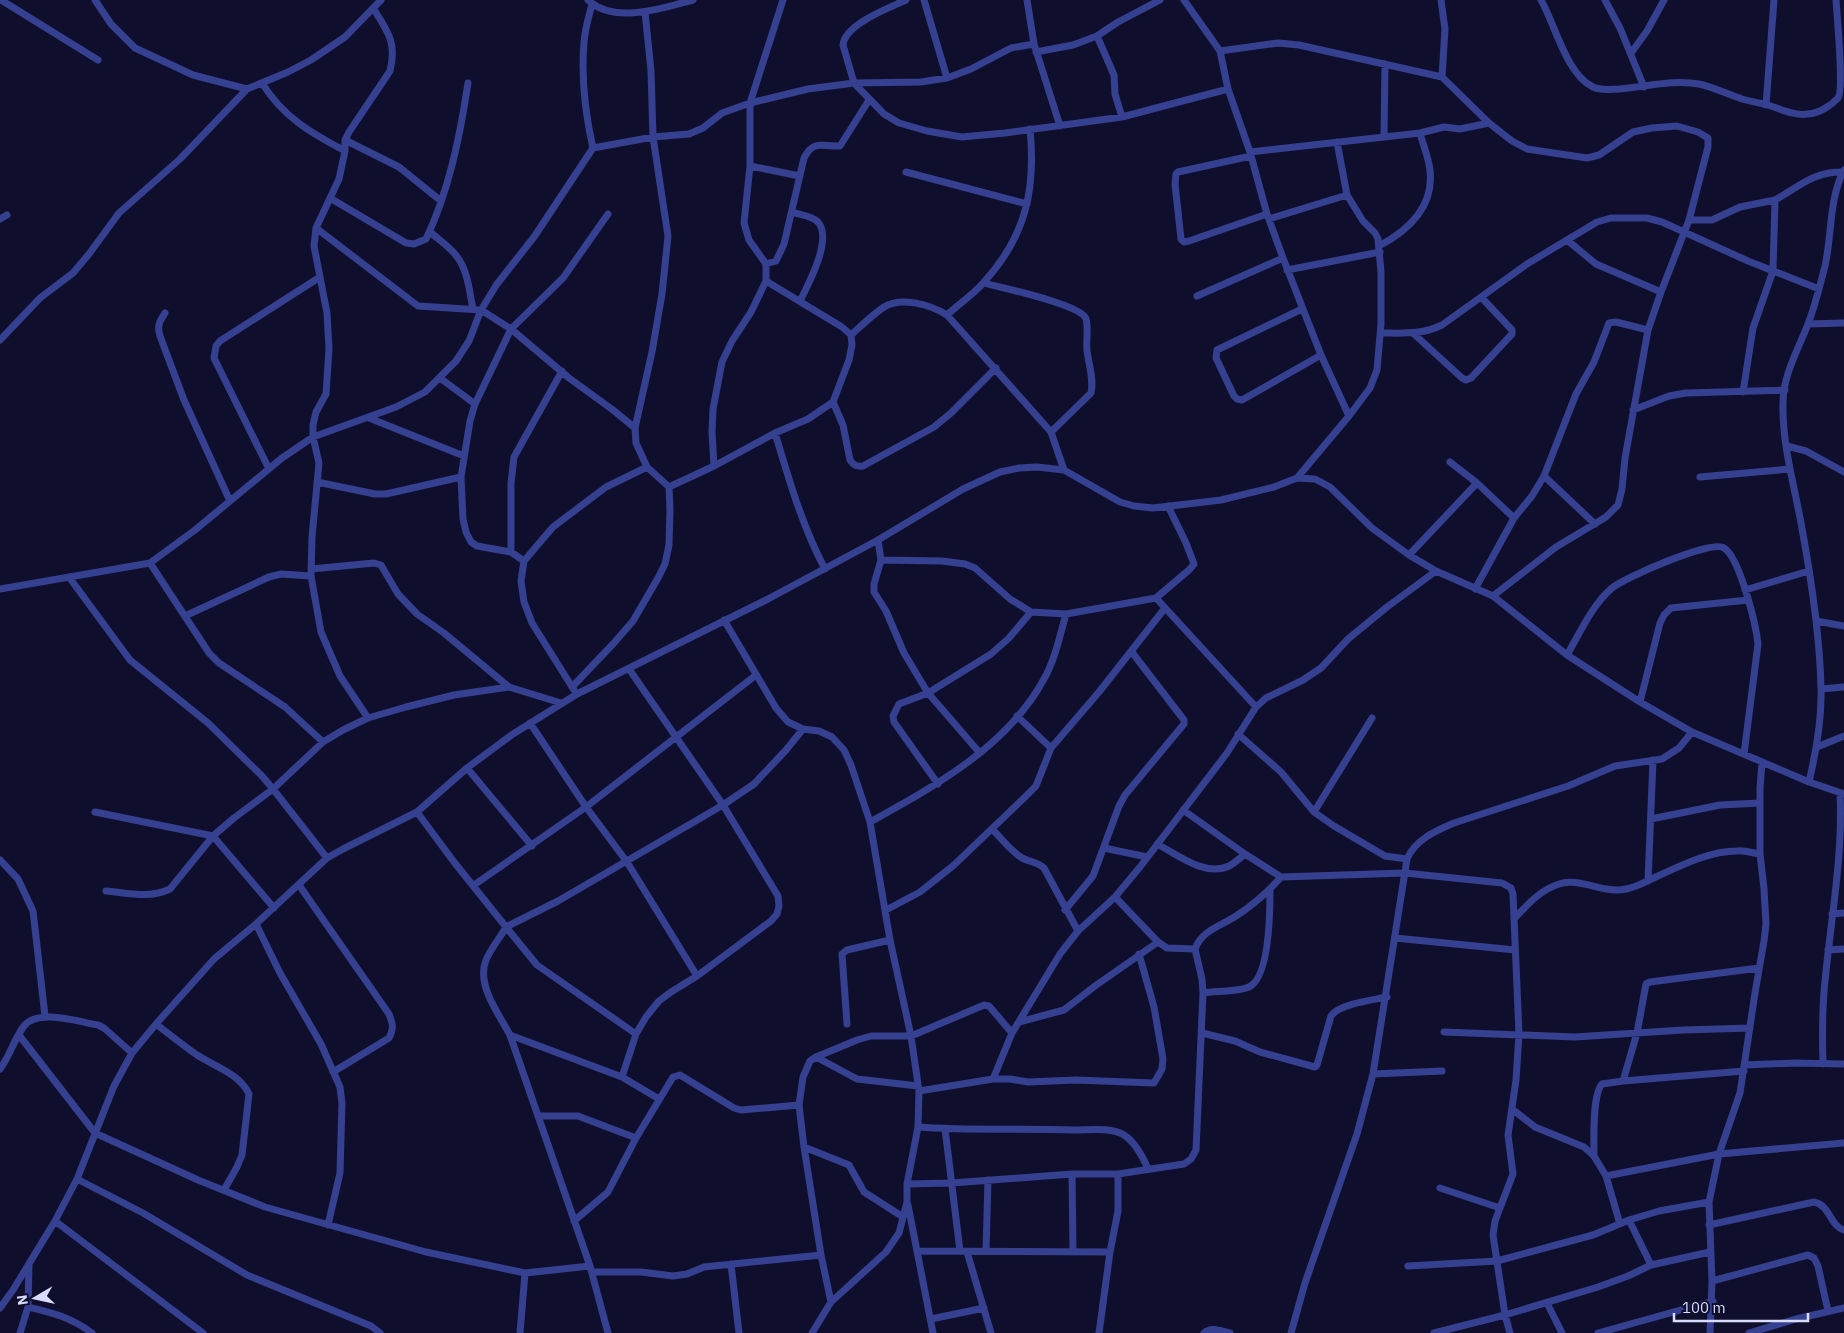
<svg xmlns="http://www.w3.org/2000/svg" width="1844" height="1333" font-family="'IBM Plex Sans',sans-serif">
  <rect width="100%" height="100%" fill="#0f0f2d"/>
  <g fill="none" stroke-linecap="round" stroke-linejoin="round">
    <path stroke="#354090" stroke-width="7" d="M1,0L98,60
      M95,0L111,24L135,48L193,75L247,89
      M588,0C614,25 663,8 693,0
      M906,0C889,8 845,24 843,45L854,83L921,82L947,78L971,69L1011,48L1034,44
      M924,0L947,78
      M1027,0L1034,44L1060,126
      M1184,0L1220,51L1228,89
      M1441,0L1445,29L1442,77
      M1541,0C1555,24 1566,74 1593,87C1601,91 1611,89 1619,89C1645,87 1673,79 1699,84C1713,87 1727,94 1742,99C1752,102 1762,103 1771,106C1783,110 1796,116 1808,114C1819,113 1831,106 1838,98C1844,90 1837,15 1836,0
      M1605,0L1620,28L1644,87
      M592,4C589,16 585,29 584,42C581,78 585,113 593,148
      M1097,36L1114,75L1115,94L1122,117
      M1220,51L1278,43L1299,45L1442,77L1489,123L1512,141L1527,149L1587,158L1599,155L1633,132L1652,128L1677,126L1698,132L1708,138V147L1689,220L1661,292L1648,330L1625,458L1622,489L1618,505L1606,517L1556,547L1493,596
      M1036,52L1073,45L1097,36L1118,22L1160,0
      M1631,53L1647,31L1664,0
      M262,83C283,117 311,133 345,151
      M1766,105L1774,0
      M1384,136L1385,64
      M345,140L399,167L441,201
      M1337,142L1347,195L1363,221L1375,233L1378,239L1381,272V324L1377,370L1370,388L1349,416
      M1250,152L1420,133L1444,127L1460,129L1489,123
      M1251,156L1178,172L1176,174L1175,184L1181,239L1184,242L1189,241L1267,214
      M750,166L800,176
      M906,172L1027,204
      M330,198L406,243L414,244L426,239C449,191 460,136 468,83
      M792,212C800,215 812,216 818,222C833,239 808,285 800,301
      M0,219L7,215
      M1269,219L1347,195
      M1689,220H1712L1740,207L1775,200
      M316,228L418,306L481,310L511,329L569,378L613,410L635,428
      M430,232C438,239 447,245 454,253C468,268 469,290 473,309
      M1567,240L1596,264L1661,292
      M1379,246C1409,230 1434,207 1430,171C1429,158 1423,145 1420,133
      M766,264L776,261L784,244L804,158C814,139 822,147 840,146L869,100
      M1287,270L1380,252
      M984,283C1002,288 1075,303 1085,317C1089,322 1086,343 1087,351C1089,365 1094,379 1091,393L1051,432
      M1197,296L1283,258
      M1302,309L1217,350L1216,358L1234,396L1237,399L1242,400L1321,355
      M165,313C159,322 157,326 160,336L184,400L230,501
      M947,315C959,304 974,294 984,282C1026,236 1036,189 1030,129
      M1808,324L1844,323
      M1381,333C1403,333 1422,335 1442,325L1527,264L1597,222L1611,218H1647L1662,222L1748,261L1819,289
      M1414,334L1462,378L1466,380L1471,378L1512,334V330L1481,297
      M851,335C861,326 872,315 884,307C901,296 931,305 947,315L1051,432L1064,470
      M0,340L40,298L73,273L89,254L119,213L180,159L247,89L288,72L311,60L345,37L381,0
      M440,378L475,404
      M1743,392L1753,328L1773,271L1775,200C1800,186 1814,171 1844,172
      M833,402L843,425L850,460C853,465 857,467 863,466L934,427L951,413L996,368
      M1633,410L1669,396L1686,393L1785,390
      M369,418L464,456
      M775,433C789,479 802,526 825,569
      M1787,446L1806,451L1844,472
      M1450,462L1477,483L1514,518
      M714,466L712,432L713,409L722,362L732,341L751,312L766,281V264L749,240L744,223L750,166V103L783,0
      M269,469L214,358L216,346L220,341L320,277
      M1544,476L1595,524
      M1700,477L1790,469
      M317,482L375,494H386L461,477
      M669,487L714,466L775,433L808,419L833,402L849,360L852,345L851,335L842,327L766,281
      M878,540L881,560L874,584V592L886,611L904,653L928,693L979,752
      M511,552V483L514,457L562,371
      M1409,555L1477,483
      M881,560L942,561L965,564L975,568L1010,599L1031,612L1066,614L1156,598L1189,570L1194,564L1186,543L1168,506
      M524,561L511,552L477,546L471,542L466,532L463,519L461,477L470,421L475,404L511,329L563,278L608,214
      M150,563L209,653L219,663L285,707L323,742
      M311,569L374,563L381,565L398,594L417,614L444,633L509,687
      M69,577L130,660L208,723L262,776L273,789L323,742L343,730L368,718L406,707L454,695L509,687L561,703
      M0,589L150,563L195,530L282,458L313,437L396,407L425,392L456,361L469,341L481,310L497,284L534,237L593,148L653,137L689,134L703,128L722,113L750,103L808,89L854,83L884,114L899,123L927,131L962,137L1005,133L1122,117L1228,89L1250,152L1267,214L1283,258L1321,355L1349,416L1297,478
      M1475,589L1514,518L1532,496L1544,476L1576,394L1594,362L1609,323L1616,322L1648,330
      M1745,590L1809,571
      M1156,598L1256,707
      M185,616L269,577L281,574L311,576
      M724,620L776,708L788,722L803,729L819,731L832,737L844,750L851,765L870,822L890,940L911,1036L919,1091L918,1127L907,1184V1202L899,1233L886,1252L831,1302L812,1333
      M1816,621L1844,626
      M1567,655C1580,633 1592,605 1612,588C1624,578 1712,539 1724,548C1740,558 1756,625 1758,644L1744,754
      M572,687L613,644L633,621L658,578L665,564L669,545L670,509L669,487L647,467L636,443L635,428L652,352L662,294L668,236L653,137L651,71L645,12
      M1821,689L1844,687
      M574,690L532,623L524,602L521,581L524,561L553,527L606,487L647,467
      M1640,702L1660,623L1664,615L1671,608L1748,600
      M1017,716L1051,748
      M368,718L340,676L321,632L311,576L312,537L319,463L313,437V425L316,412L326,394L329,349L327,313L314,246L316,228L339,179L345,151V140L349,132L390,71C397,42 388,32 373,8
      M530,723L586,807L627,862L697,976
      M1238,734L1281,772L1314,812L1334,826L1385,856L1407,859
      M1817,747L1844,736
      M467,768L532,846
      M1809,782C1816,752 1822,720 1821,689C1820,634 1811,577 1801,523C1794,484 1782,444 1783,403C1783,375 1798,350 1808,324C1815,306 1820,286 1825,266C1832,235 1829,198 1844,170
      M938,784L894,722L893,716L899,704L928,693L991,654L1009,638L1031,612
      M1183,810L1245,854L1281,877
      M95,812L213,836L234,818L273,789L327,858
      M417,812L454,862L506,927C500,938 491,948 486,960C476,985 499,1014 510,1035L590,1266L608,1333
      M1314,812L1372,718
      M1651,819L1720,805L1760,803
      M870,822C935,786 1007,747 1044,679C1055,660 1060,635 1066,614
      M993,830C1002,839 1011,851 1022,858C1030,862 1038,862 1044,868L1078,931
      M1157,844C1178,855 1205,877 1229,866C1235,863 1240,858 1245,854
      M1104,848L1147,857
      M0,860L18,879L33,911L45,1016
      M1648,881L1653,760
      M299,885L389,1014C393,1024 394,1028 389,1038L333,1072
      M474,885L586,807L756,675
      M106,891C128,893 149,899 170,889L213,836L274,908
      M1115,897L1158,942L1167,948L1195,949
      M886,910L920,892L954,865L1024,798L1036,786L1051,748L1099,692L1165,608
      M1065,910L1093,876L1119,806L1125,795L1184,724V720L1131,651
      M1832,914L1844,913
      M1514,919C1527,905 1540,890 1559,884C1579,877 1604,894 1626,889C1637,887 1647,881 1658,876C1682,865 1710,851 1737,851C1744,850 1752,853 1760,854
      M256,924L280,973L321,1044L340,1087L342,1103L340,1173L328,1225
      M1395,938L1515,950
      M1828,950L1844,949
      M1203,993C1215,991 1238,992 1249,987C1270,977 1270,910 1270,890
      M1019,1022L1064,1010L1095,986L1158,942
      M156,1024C169,1034 183,1045 197,1055C214,1066 240,1074 249,1094L242,1155L237,1167L224,1190
      M847,1024L842,954L847,950L890,940
      M1444,1032L1575,1037L1683,1030L1750,1028
      M1202,1033L1235,1041L1260,1052L1315,1067L1317,1065L1331,1016C1339,1004 1373,1000 1387,997
      M636,1034L537,965L506,927L558,901L723,805L754,784L786,750L803,729
      M19,1035L95,1133L198,1180L265,1207L426,1252L525,1273L590,1266
      M510,1035L622,1077L659,1099
      M816,1057L857,1079L918,1086
      M1823,1064C1822,1033 1822,1003 1826,972C1832,912 1843,853 1840,793
      M1744,1065L1794,1063L1844,1064
      M0,1069C10,1056 14,1039 24,1026C38,1008 79,1022 98,1025L104,1028L132,1053
      M1373,1074L1442,1071
      M622,1077L636,1034L646,1017L659,1001L671,992L697,976L771,921L777,914L779,906L778,896L723,805L629,669
      M993,1079H1010L1028,1082L1076,1080L1154,1083L1162,1069L1163,1059L1154,1007L1139,954
      M1623,1081L1637,1033L1646,984L1650,982L1759,968
      M919,1091L993,1079L1012,1033L1060,954L1078,931L1115,897L1140,867L1227,753L1256,707L1266,698L1303,680L1321,668L1348,639L1387,607L1436,571
      M1512,1109L1535,1127L1584,1147L1594,1156L1606,1176L1620,1224
      M538,1116H578L636,1138
      M918,1127C970,1131 1023,1128 1075,1130C1090,1130 1111,1127 1124,1135C1136,1143 1143,1157 1148,1169
      M945,1129L960,1251
      M804,1147L849,1165L864,1192L903,1217
      M1594,1156C1594,1140 1592,1095 1602,1084L1623,1081L1744,1071
      M1072,1174L1073,1252
      M1606,1176L1719,1154L1844,1143
      M77,1179L143,1213L247,1275L371,1326L380,1333
      M907,1184L952,1183L1072,1174H1118L1184,1164L1191,1159L1196,1150L1203,993L1202,979L1195,949C1202,930 1221,926 1236,916C1253,905 1268,892 1281,877L1405,873L1502,883L1511,888L1513,894L1519,1034L1516,1080L1508,1135L1513,1174L1495,1221L1493,1235L1505,1315L1510,1333
      M1440,1188L1500,1208
      M908,1205L933,1333
      M1629,1220L1651,1265
      M55,1221L203,1333
      M574,1221L608,1192L636,1138L673,1077L680,1075L734,1108L741,1110L799,1105
      M1709,1225L1814,1202C1830,1205 1830,1226 1844,1230
      M917,1251L1110,1252
      M986,1251L988,1180
      M967,1252L991,1333
      M731,1264L739,1333
      M1408,1266L1497,1261L1593,1235L1629,1220L1659,1211L1709,1202
      M592,1272H641L673,1276L687,1274L704,1267L821,1255
      M1712,1281L1808,1255L1814,1258L1818,1266L1828,1311
      M831,1302L821,1255L804,1147L799,1105L803,1077L810,1061L816,1057L857,1040L871,1036H911L984,1005L989,1006L1012,1033
      M1547,1303L1562,1333
      M28,1307C53,1313 70,1317 92,1333
      M0,1308L13,1290L55,1221L77,1179L114,1086L132,1053L156,1024L214,959L256,924L327,858L343,849L417,812L467,768L513,734L577,694L768,599L878,540L963,489L1000,472L1019,468L1037,467L1064,470L1120,502L1134,506L1153,508L1221,500L1274,487L1297,478L1315,479L1330,487L1372,528L1409,555L1436,571L1493,596L1567,655L1640,702L1692,732L1809,782L1844,794
      M931,1319L984,1308
      M20,1333L28,1307L29,1264
      M520,1333L525,1273
      M1099,1333L1110,1252L1118,1211V1174
      M1204,1333C1211,1326 1221,1331 1230,1333
      M1291,1333L1305,1283L1357,1134L1373,1074L1407,859C1415,840 1435,831 1454,823L1568,786L1615,766L1662,759L1679,748L1692,732
      M1434,1333L1505,1315L1598,1287L1628,1276L1651,1265L1710,1252
      M1598,1333L1713,1301
      M1710,1333L1712,1281L1709,1202L1719,1154L1740,1093L1755,993L1764,941L1766,924L1764,889L1760,854V788L1762,762
      M1749,1333L1796,1319L1844,1308"/>
  </g>
  <g transform="translate(35 1298) rotate(261)" stroke="#0f0f2d" stroke-width="4" paint-order="stroke">
  <path d="M0-4L9 19L0 12L-9 19Z" fill="#dadcff"/>
  <text y="-8" font-size="14" font-weight="bold" text-anchor="middle" fill="#dadcff">N</text>
  </g>
  <path d="M1674 1313v8h134v-8" fill="none" stroke="#dadcff" stroke-width="2.5"/>
  <text x="1682" y="1313" font-size="15" fill="#dadcff" stroke="#0f0f2d" stroke-width="4" paint-order="stroke">100 m</text>
</svg>
